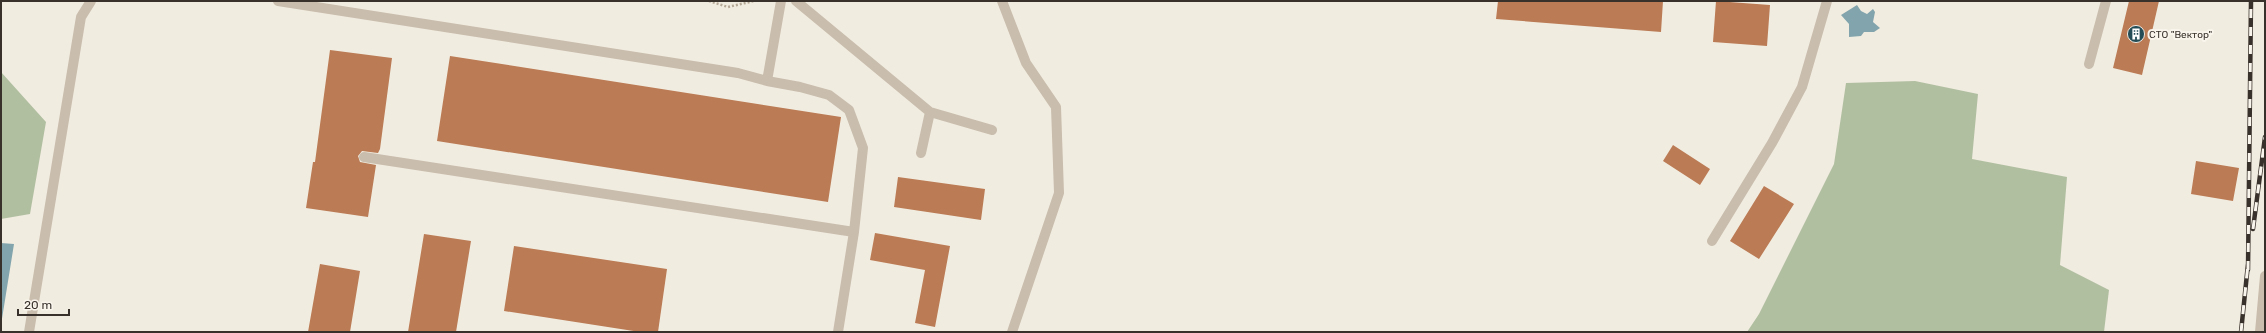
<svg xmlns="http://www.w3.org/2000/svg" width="2266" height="333" font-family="Rubik,sans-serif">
  <rect width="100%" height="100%" fill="#f1ece0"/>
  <path fill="#b1bfa1" d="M1,72L46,122L30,214L1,219Z
    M1915,81L1978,94L1972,159L2067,177L2060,265L2109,290L2104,332H1747L1759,314L1834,164L1846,83Z"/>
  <path fill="#82a4ac" d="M1857,5L1861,11L1867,14L1873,9L1875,12L1873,22L1880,28L1874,32H1864L1861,36L1849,37V24L1841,15Z
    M1,243L14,244L1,325Z"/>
  <path fill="#bb7b54" d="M1498,1H1663L1661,32L1496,19Z
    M1716,1L1770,5L1767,46L1713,42Z
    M2129,1H2159L2142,75L2113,68Z
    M330,50L392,58L380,149L378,153L362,151L358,156L360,162L376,165L368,217L306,208L313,162H315Z
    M450,56L841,117L828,202L437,141Z
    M1673,145L1710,169L1700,185L1663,161Z
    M2196,161L2239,168L2233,201L2191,194Z
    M898,177L985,189L981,220L894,207Z
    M1764,186L1794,204L1759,259L1730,241Z
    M875,233L950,246L935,327L915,323L925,270L870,260Z
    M424,234L471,241L456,332H408Z
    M514,246L667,269L658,332H640L504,311Z
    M320,264L360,271L350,332H308Z"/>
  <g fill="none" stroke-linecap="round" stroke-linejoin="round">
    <path stroke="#b4a897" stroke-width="2.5" stroke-dasharray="2 2" stroke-linecap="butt" d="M709,1L728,7L754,1"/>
    <path stroke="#c9bdad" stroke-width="10" d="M278,1L738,73L767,81
      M796,1L930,112L992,130
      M1002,1L1026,63L1056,107L1059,193L1012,332
      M2089,64L2106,1
      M921,153L930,112
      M364,157L854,232L863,148L849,110L829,95L800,87L767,81L781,1
      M1712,241L1772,143L1802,87L1827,1
      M29,332L81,17L91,1
      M838,332L854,232
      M2260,332L2265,276"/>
    <g stroke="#38312b" stroke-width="4.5">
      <path id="rail" d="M2253,229L2265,137
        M2248,270L2251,1
        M2241,332L2248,264"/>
    </g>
    <use href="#rail" stroke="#f9f5ed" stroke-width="3" stroke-dasharray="9" stroke-linecap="butt"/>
  </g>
  <defs>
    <g id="building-disc" transform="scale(0.9)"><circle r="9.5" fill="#244c56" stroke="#f9f5ed"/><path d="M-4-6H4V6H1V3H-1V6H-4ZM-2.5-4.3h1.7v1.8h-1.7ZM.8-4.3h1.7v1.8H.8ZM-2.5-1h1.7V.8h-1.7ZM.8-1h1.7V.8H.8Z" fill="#fff"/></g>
  </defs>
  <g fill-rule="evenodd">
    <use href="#building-disc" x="2136" y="34"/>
  </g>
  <g text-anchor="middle" stroke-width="4" stroke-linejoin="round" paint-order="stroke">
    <g font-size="10" fill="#38312b" stroke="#f9f5ed" text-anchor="start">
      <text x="2149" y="38">СТО "Вектор"</text>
    </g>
  </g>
  <rect width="2266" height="333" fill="none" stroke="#38312b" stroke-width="4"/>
  <path d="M18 309v6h51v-6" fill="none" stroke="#38312b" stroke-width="2"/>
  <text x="24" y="309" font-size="12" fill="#38312b" stroke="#f9f5ed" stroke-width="3" paint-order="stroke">20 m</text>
</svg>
